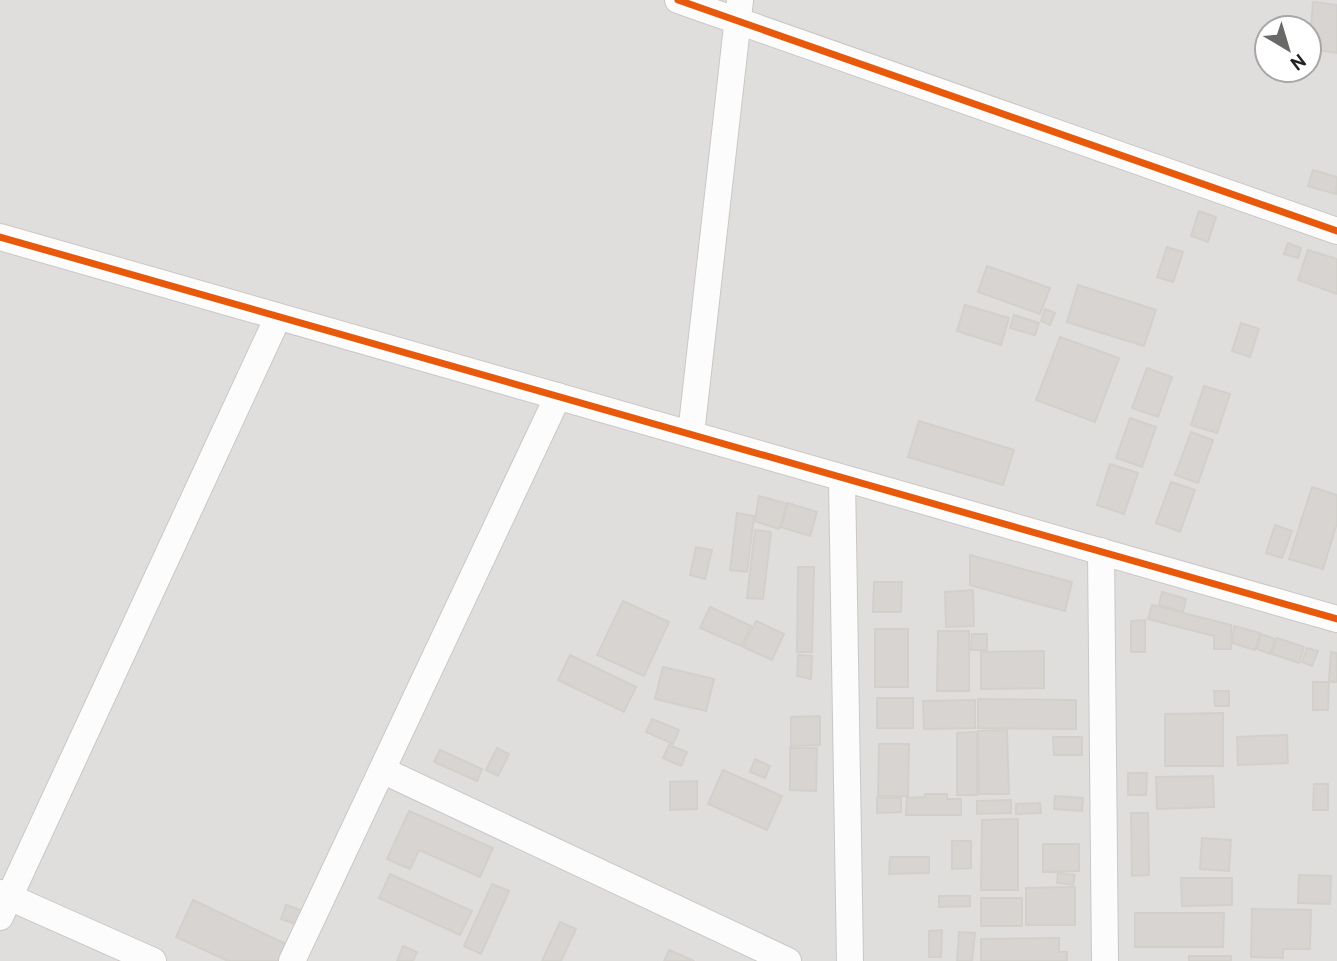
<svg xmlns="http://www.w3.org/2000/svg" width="1337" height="961" font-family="Overpass,sans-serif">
  <rect width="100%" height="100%" fill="#f0eeeb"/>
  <path fill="#dfdedc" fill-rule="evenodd" d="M0,0H1337V961H0ZM1267,28H1309V70H1267Z"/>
  <path fill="#d7d4d2" stroke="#d3d0cc" stroke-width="2" d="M1313,2L1337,5V53L1309,49Z
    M1313,170L1337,177L1336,194L1308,186Z
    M1199,211L1216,217L1208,242L1191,236Z
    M1288,243L1301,248L1298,258L1284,254Z
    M1167,247L1183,252L1173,282L1157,277Z
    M1308,250L1337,259V294L1298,280Z
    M987,266L1050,288L1040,314L978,292Z
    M1078,285L1156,310L1144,346L1067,322Z
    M965,305L1009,318L1001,345L957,331Z
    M1045,309L1055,313L1050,325L1041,321Z
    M1014,315L1039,323L1035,335L1010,328Z
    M1241,323L1259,329L1250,357L1232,351Z
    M1060,337L1119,358L1095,422L1036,400Z
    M1147,368L1172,377L1158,417L1132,408Z
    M1204,386L1230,394L1217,433L1191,425Z
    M1130,418L1156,427L1142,467L1116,458Z
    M919,421L1014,450L1003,485L908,457Z
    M1191,432L1213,440L1198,483L1175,475Z
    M1110,464L1138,473L1124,514L1097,505Z
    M1171,482L1195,490L1180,532L1156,523Z
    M1312,487L1337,495V523L1323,569L1289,559Z
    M759,496L787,504L779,529L755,521Z
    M788,503L817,512L810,536L781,527Z
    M737,513L754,516L747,572L730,570Z
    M1275,525L1292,531L1282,558L1266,553Z
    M755,530L771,532L763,599L747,598Z
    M696,547L712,550L705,579L690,575Z
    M970,555L1072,582L1065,611L970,585Z
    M798,567H814L812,652H797Z
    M874,582H902L901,612H873Z
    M973,590L974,626L946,627L945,592Z
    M1162,592L1186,599L1183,612L1159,605Z
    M623,601L669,622L644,676L597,655Z
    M1152,605L1231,625V649H1214V636L1148,619Z
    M710,607L751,626L741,646L700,628Z
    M1145,620V652H1131V621Z
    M756,621L784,634L772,660L743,647Z
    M1234,626L1260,633L1255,650L1232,643Z
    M875,629H908V687H875Z
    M938,631H969V691H937Z
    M972,634H987V650H971Z
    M1261,634L1275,639L1270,654L1257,649Z
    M1277,638L1304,647L1299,663L1272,654Z
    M1307,648L1318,651L1312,666L1302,662Z
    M1044,651V688L981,689V652Z
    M1331,652L1337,653V682L1329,681Z
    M570,655L636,687L624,712L558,680Z
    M798,655L812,656L811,679L797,676Z
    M663,667L714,679L706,711L655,699Z
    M1313,682H1329L1328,710H1313Z
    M1214,691H1229V706H1215Z
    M877,698H913V728H877Z
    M978,699L1076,700V729L978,728Z
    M975,700V728L924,729L923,701Z
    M1223,713V766H1165V714Z
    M820,716V745L791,746V717Z
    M652,719L679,730L673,744L646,732Z
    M1007,730L1009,794H979L978,731Z
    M977,732V795H957V733Z
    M1287,735L1288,763L1238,765L1237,737Z
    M1053,737H1082V755H1054Z
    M879,744H909L908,796H878Z
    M669,745L687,752L681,766L663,758Z
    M497,748L509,754L498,776L486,770Z
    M790,748H817L816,791L790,790Z
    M440,750L482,769L477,781L434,762Z
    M755,759L770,766L765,778L750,772Z
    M723,770L782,796L767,830L708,804Z
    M1128,773H1147L1146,795H1128Z
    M1213,776L1214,807L1157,809L1156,777Z
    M697,781V809L670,810V782Z
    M1314,784H1328V810H1313Z
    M925,794H947V799H961V815H906L907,798L925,797Z
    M1055,796L1083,798L1082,811L1054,809Z
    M877,798H901V812L877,813Z
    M1011,800V813L977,814V801Z
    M1040,803L1041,813L1016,814V804Z
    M409,811L493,848L480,877L419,850L410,869L387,859Z
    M1131,813H1148L1149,875L1132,876Z
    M1018,819V890H981L982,820Z
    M1202,838L1231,840L1229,871L1200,869Z
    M952,841H971V868L952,869Z
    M1043,844H1079V871L1043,872Z
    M890,857H929V873L889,874Z
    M1058,873L1075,875L1073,885L1057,883Z
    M390,874L472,911L460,935L379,898Z
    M1299,875L1331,876L1330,904L1298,903Z
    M1181,878H1232V905L1182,906Z
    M492,884L509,891L481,954L464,946Z
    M1075,887V925H1026V888Z
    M939,896H970V906L939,907Z
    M981,898H1022V926H981Z
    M193,900L288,945L281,961H228L176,937Z
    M286,905L303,911L298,925L281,919Z
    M1252,909L1311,910L1310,949H1283V958L1251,957Z
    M1135,913H1224L1223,947H1135Z
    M560,922L576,929L561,961H542Z
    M942,930L941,957H929V931Z
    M959,932L975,933L972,961H957Z
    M1059,938V952H1067V961H981V939Z
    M403,946L417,952L413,961H397Z
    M669,950L694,961H664Z
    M1189,956H1231V961H1189Z"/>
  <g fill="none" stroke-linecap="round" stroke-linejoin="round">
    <g stroke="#c9c8c7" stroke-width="28">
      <path id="minor" d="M678,0L1337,231
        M0,237L1337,619
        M691,434L740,0
        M842,478L850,961
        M1101,551L1105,961
        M382,770L788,961
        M0,893L153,961
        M0,917L278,317
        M292,961L558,396"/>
    </g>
    <use href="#minor" stroke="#fdfcfc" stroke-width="26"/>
    <g stroke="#fff" stroke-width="11">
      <path id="cycleway" d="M678,0L1337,231
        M0,237L1337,619"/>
    </g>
    <use href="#cycleway" stroke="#e8590c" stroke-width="7"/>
  </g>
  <g transform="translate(1288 49) rotate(142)"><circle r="33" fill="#ffffff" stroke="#a7a7a7" stroke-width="2"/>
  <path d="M0-5L12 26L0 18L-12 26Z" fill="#6a6968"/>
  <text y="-10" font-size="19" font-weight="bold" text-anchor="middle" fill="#222222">N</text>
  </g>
</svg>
